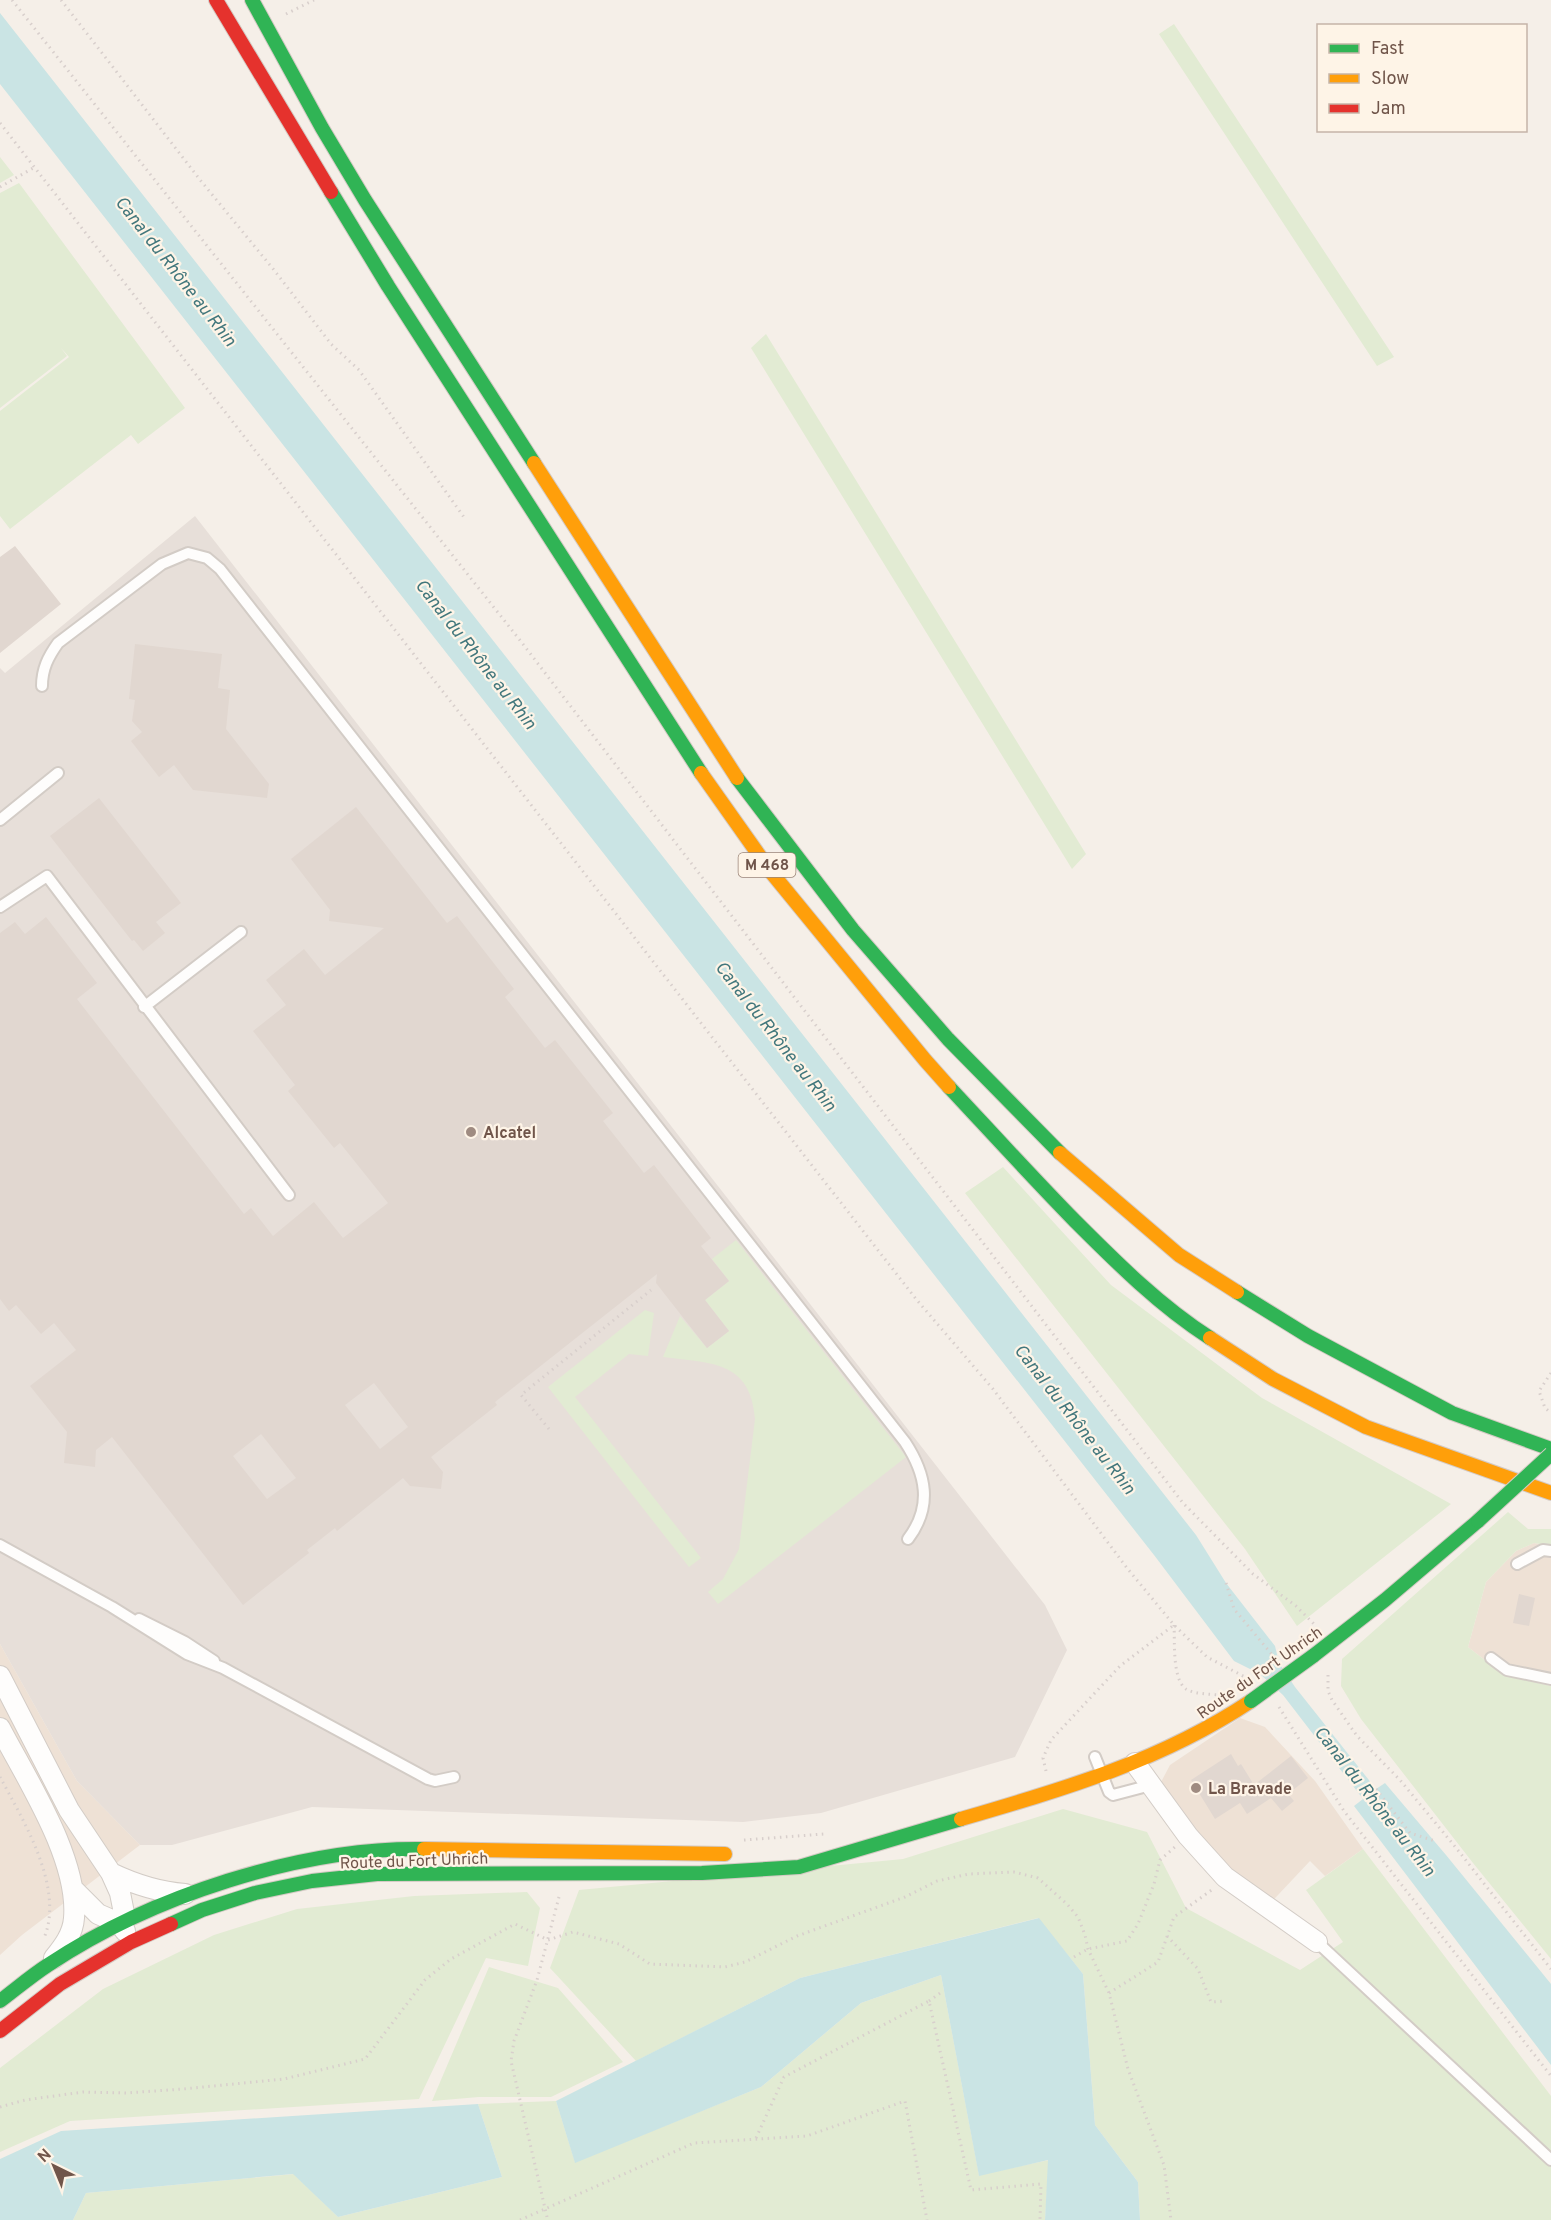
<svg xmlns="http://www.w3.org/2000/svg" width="1551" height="2220" font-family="Overpass,sans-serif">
  <rect width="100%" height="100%" fill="#f5efe8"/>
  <path fill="#eee1d5" d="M1534,1543L1551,1546V1686L1504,1675L1468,1647L1486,1582L1516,1551Z
    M0,1644L77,1781L140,1845L22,1935L0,1955Z
    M1240,1718L1265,1727L1315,1781L1363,1849L1325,1876L1310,1861L1260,1914L1233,1892L1160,1784L1170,1765Z"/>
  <path fill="#e7dfd9" d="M195,516L1045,1605L1067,1650L1015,1757L821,1813L743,1822L312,1807L172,1845H140L77,1781L0,1644V668L5,673Z"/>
  <path fill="#e2ebd3" d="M1174,24L1394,357L1377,366L1159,34Z
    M0,157L14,175L0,183Z
    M19,183L185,408L138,444L131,435L10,529L0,516V411L69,357L61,348L67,356L0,408V193Z
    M766,334L1086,854L1072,869L751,348Z
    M1003,1167L1111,1285L1262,1398L1451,1504L1297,1626L1245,1549L965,1193Z
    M736,1240L906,1457L718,1604L708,1592L723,1579L739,1549L755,1419C751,1360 709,1363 663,1357L680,1316L707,1348L729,1331L705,1300L729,1281L712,1259Z
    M645,1310L654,1313L648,1356L629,1354L575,1397L701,1558L689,1567L548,1387Z
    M1508,1512L1528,1529H1551V1546L1534,1543L1516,1551L1486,1582L1468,1647L1504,1675L1551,1686V1959L1473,1863L1361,1719L1341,1686L1342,1659Z
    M1063,1809L1147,1832L1186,1908L1300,1970L1343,1942L1306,1890L1363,1849L1551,2096V2220H1140L1138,2182L1095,2125L1083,1974L1038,1918L800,1978L636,2061L550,1968L579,1890L903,1859Z
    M527,1892L540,1908L528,1966L486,1958L419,2099L70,2121L0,2152V2068L103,1989L214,1935L297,1909L414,1896Z
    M489,1967L558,1988L623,2062L551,2097H479L432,2101Z
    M941,1975L979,2175L1049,2160L1045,2220H73L86,2193L294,2174L338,2217L502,2177L478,2104L556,2101L575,2162L761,2087L861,2003Z"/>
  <path fill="#cae4e4" d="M0,13L1196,1535L1226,1583L1275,1646L1279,1663L1295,1687L1376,1789L1385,1783L1446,1855L1551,1984V2065L1354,1806L1363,1799L1283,1695L1260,1674L1234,1661L1154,1555L0,84Z
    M1039,1918L1083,1974L1095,2125L1138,2182L1140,2220H1045L1048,2160L979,2176L941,1975L861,2003L761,2087L575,2163L556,2101L800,1978Z
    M478,2104L502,2177L338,2217L293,2174L86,2193L73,2220H0V2159L61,2131Z"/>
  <path fill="#e1d7d0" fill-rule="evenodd" d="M15,546L61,604L0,653V557Z
    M135,644L222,654L218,688L230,690L226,729L269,784L267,798L193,790L174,765L159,777L131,741L142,732L132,721L135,700L129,699Z
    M99,798L181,903L156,922L165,933L143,951L134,940L132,941L50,836Z
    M356,807L447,923L457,916L514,989L505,997L545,1048L555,1040L613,1113L603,1121L644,1173L654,1165L711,1238L701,1246L729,1281L705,1300L729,1331L707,1348L656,1283L657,1274L495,1402L497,1405L431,1457L443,1472L441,1489L410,1486L403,1478L337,1531L335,1528L307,1550L309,1553L243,1605L112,1437L96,1450L95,1467L64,1463L67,1432L30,1386L76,1350L54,1323L41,1334L16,1305L9,1311L0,1299V933L15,922L25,934L46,917L97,983L77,999L244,1214L251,1208L273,1236L314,1202L343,1238L388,1203L340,1143L334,1148L288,1091L295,1085L253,1031L286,1005L266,980L304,949L325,975L384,928L329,921L330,910L291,859ZM374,1383L408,1427L380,1449L345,1405ZM261,1434L296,1478L267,1499L233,1456Z
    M1519,1594L1535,1598L1529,1626L1513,1623Z
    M1231,1754L1238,1766L1241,1764L1254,1785L1291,1756L1308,1778L1288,1794L1294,1801L1282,1811L1271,1798L1247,1814L1240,1803L1215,1819L1191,1780Z"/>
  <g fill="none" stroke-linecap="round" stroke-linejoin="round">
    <g stroke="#d3ccc6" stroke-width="14">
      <path id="lane" d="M42,686C42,669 48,657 58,643L162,564L188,553L207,558L220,569L905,1442C926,1474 933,1506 908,1539
        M0,820L58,773
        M0,907L47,876L289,1195
        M144,1007L241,932
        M0,1545L112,1607L187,1654L223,1668L428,1779L435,1781L454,1777
        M1517,1564L1543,1550L1551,1551
        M139,1619L185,1642L214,1661
        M1491,1658L1507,1670L1551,1679
        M1095,1757L1109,1792L1113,1795L1151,1785
        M1317,1942L1551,2160"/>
    </g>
    <g stroke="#d3ccc6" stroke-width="22">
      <path id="street" d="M0,1676L69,1810L111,1873L120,1893L124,1913L121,1924
        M0,1728C27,1780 79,1859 74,1918C73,1934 63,1947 54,1958
        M1135,1763L1188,1836L1225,1877L1317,1942
        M111,1873C136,1885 158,1892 185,1894
        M74,1890L98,1914L121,1924L125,1931"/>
    </g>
    <g stroke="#d4cac4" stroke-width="16">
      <path id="fast" d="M252,0L322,128L365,200L534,463
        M331,192L388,286L701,773
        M737,778L853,930L948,1039L1060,1153
        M949,1087C991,1132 1032,1177 1075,1221C1117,1263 1160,1306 1210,1338
        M1237,1292L1308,1336L1452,1413L1551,1449
        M1313,1656L1385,1600L1478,1521
        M171,1924L202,1910L255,1893L312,1881L377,1874L702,1873L799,1867L961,1819
        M0,2001C16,1989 31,1976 48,1965C150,1897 300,1847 424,1849"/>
    </g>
    <g stroke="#d4cac4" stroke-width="16">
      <path id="slow" d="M534,463L737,778
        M701,773L771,872L925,1060L949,1087
        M1060,1153L1179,1255L1237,1292
        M1210,1338L1273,1379L1366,1427L1551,1493
        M961,1819C1064,1789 1161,1761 1251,1701
        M424,1849L725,1854"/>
    </g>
    <g stroke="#d4cac4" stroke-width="16">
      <path id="jam" d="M216,0L331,192
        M0,2031L60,1984L131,1942L171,1924"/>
    </g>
    <path stroke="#d8cfcc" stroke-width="3" stroke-dasharray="1.5 4.5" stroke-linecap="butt" d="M12,0L519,639L1183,1503L1253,1574L1296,1606L1316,1626
      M61,0L201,181L274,270L331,344L359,370L466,520
      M286,14L314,0
      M0,123L916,1299L993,1389L1127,1568L1174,1625L1207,1657L1245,1677
      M0,187L35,167
      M1551,1373L1539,1391L1545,1408L1551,1413
      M549,1429L521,1395L651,1290
      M1226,1583L1234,1609L1274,1657
      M1174,1625C1175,1642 1172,1679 1186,1689C1194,1694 1209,1694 1219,1695
      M1328,1675V1691L1332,1700L1357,1736L1400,1780L1457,1849L1551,1969
      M1279,1707L1344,1811L1551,2076
      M1046,1771L1043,1758L1051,1740L1120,1666L1174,1625
      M0,1777C23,1820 65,1888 44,1938
      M1376,1789L1410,1833L1435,1841
      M744,1840L824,1834
      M1167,1936L1198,1969L1211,2002L1226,2001
      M1074,1957L1088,1949L1127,1941L1138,1924L1154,1884L1160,1860L1175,1847
      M1109,1993L1158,1962L1174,1917L1213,1889
      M929,2001L943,1991
      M0,2107L25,2100L83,2092L126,2093L183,2089L284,2079L365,2059L425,1980L451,1959L515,1924L548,1940L573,1932L619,1944L650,1964L725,1967L745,1962L797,1936L905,1897L937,1881L969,1874L1014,1872L1038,1878L1067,1904L1078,1917L1085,1935L1088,1949L1109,1993L1128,2069L1164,2165L1171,2220
      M756,2138L784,2077L929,2001L971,2190L1041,2184L1040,2220
      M547,2217L511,2061L514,2041L537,1980L559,1897
      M520,2220L694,2143L807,2136L905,2101L927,2220"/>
    <use href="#lane" stroke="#fefdfc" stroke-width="10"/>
    <use href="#street" stroke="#fefdfc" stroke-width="20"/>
    <use href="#fast" stroke="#30b455" stroke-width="14"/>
    <use href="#slow" stroke="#ff9f0a" stroke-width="14"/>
    <use href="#jam" stroke="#e5322d" stroke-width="14"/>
    <g stroke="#d4cac4" stroke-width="16" stroke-linecap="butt">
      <path id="fast-bridge" d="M1478,1521L1551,1454
        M1251,1701L1313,1656"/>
    </g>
    <use href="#fast-bridge" stroke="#30b455" stroke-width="14"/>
  </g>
  <g fill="#9f8b81" stroke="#fef4e7" stroke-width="2">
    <circle cx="471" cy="1132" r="6"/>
    <circle cx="1196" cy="1788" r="6"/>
  </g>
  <g text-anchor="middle" stroke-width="4.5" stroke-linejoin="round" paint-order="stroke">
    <rect fill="#fef4e7" stroke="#9b8579" stroke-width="1.5" x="738.5" y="853" width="57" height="24" rx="4.5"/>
    <g font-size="15" font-weight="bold" fill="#70554a">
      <text x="767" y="870">M 468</text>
    </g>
    <g font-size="16" font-weight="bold" fill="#70554a" stroke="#fef4e7" text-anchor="start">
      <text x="483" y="1138">Alcatel</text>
      <text x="1208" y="1794">La Bravade</text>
    </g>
    <g font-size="16" fill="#70554a" stroke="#fef4e7">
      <text transform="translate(1259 1672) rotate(-35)" y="6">Route du Fort Uhrich</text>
      <text transform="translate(414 1860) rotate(-2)" y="6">Route du Fort Uhrich</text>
    </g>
    <g font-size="18" font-style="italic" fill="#42777c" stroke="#fef4e7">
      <text transform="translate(176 271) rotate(52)" y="6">Canal du Rhône au Rhin</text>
      <text transform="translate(476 654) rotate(52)" y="6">Canal du Rhône au Rhin</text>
      <text transform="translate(776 1036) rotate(52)" y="6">Canal du Rhône au Rhin</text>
      <text transform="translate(1075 1419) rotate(52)" y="6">Canal du Rhône au Rhin</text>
      <text transform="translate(1375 1801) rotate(52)" y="6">Canal du Rhône au Rhin</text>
    </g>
  </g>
  <rect x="1317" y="24" width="210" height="108" fill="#fef4e7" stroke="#c5b4a8" stroke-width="1.5"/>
  <rect x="1329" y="44" width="30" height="9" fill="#30b455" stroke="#c5b4a8" stroke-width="1.5"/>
  <text x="1371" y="54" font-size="18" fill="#70554a">Fast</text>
  <rect x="1329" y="74" width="30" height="9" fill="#ff9f0a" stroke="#c5b4a8" stroke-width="1.5"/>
  <text x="1371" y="84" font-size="18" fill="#70554a">Slow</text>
  <rect x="1329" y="104" width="30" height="9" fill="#e5322d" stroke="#c5b4a8" stroke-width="1.5"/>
  <text x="1371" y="114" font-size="18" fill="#70554a">Jam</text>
  <g transform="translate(54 2166) rotate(317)" stroke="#fef4e7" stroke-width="4.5" paint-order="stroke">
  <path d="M0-4.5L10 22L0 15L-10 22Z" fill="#70554a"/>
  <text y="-9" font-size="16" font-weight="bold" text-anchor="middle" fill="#70554a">N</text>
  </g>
</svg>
